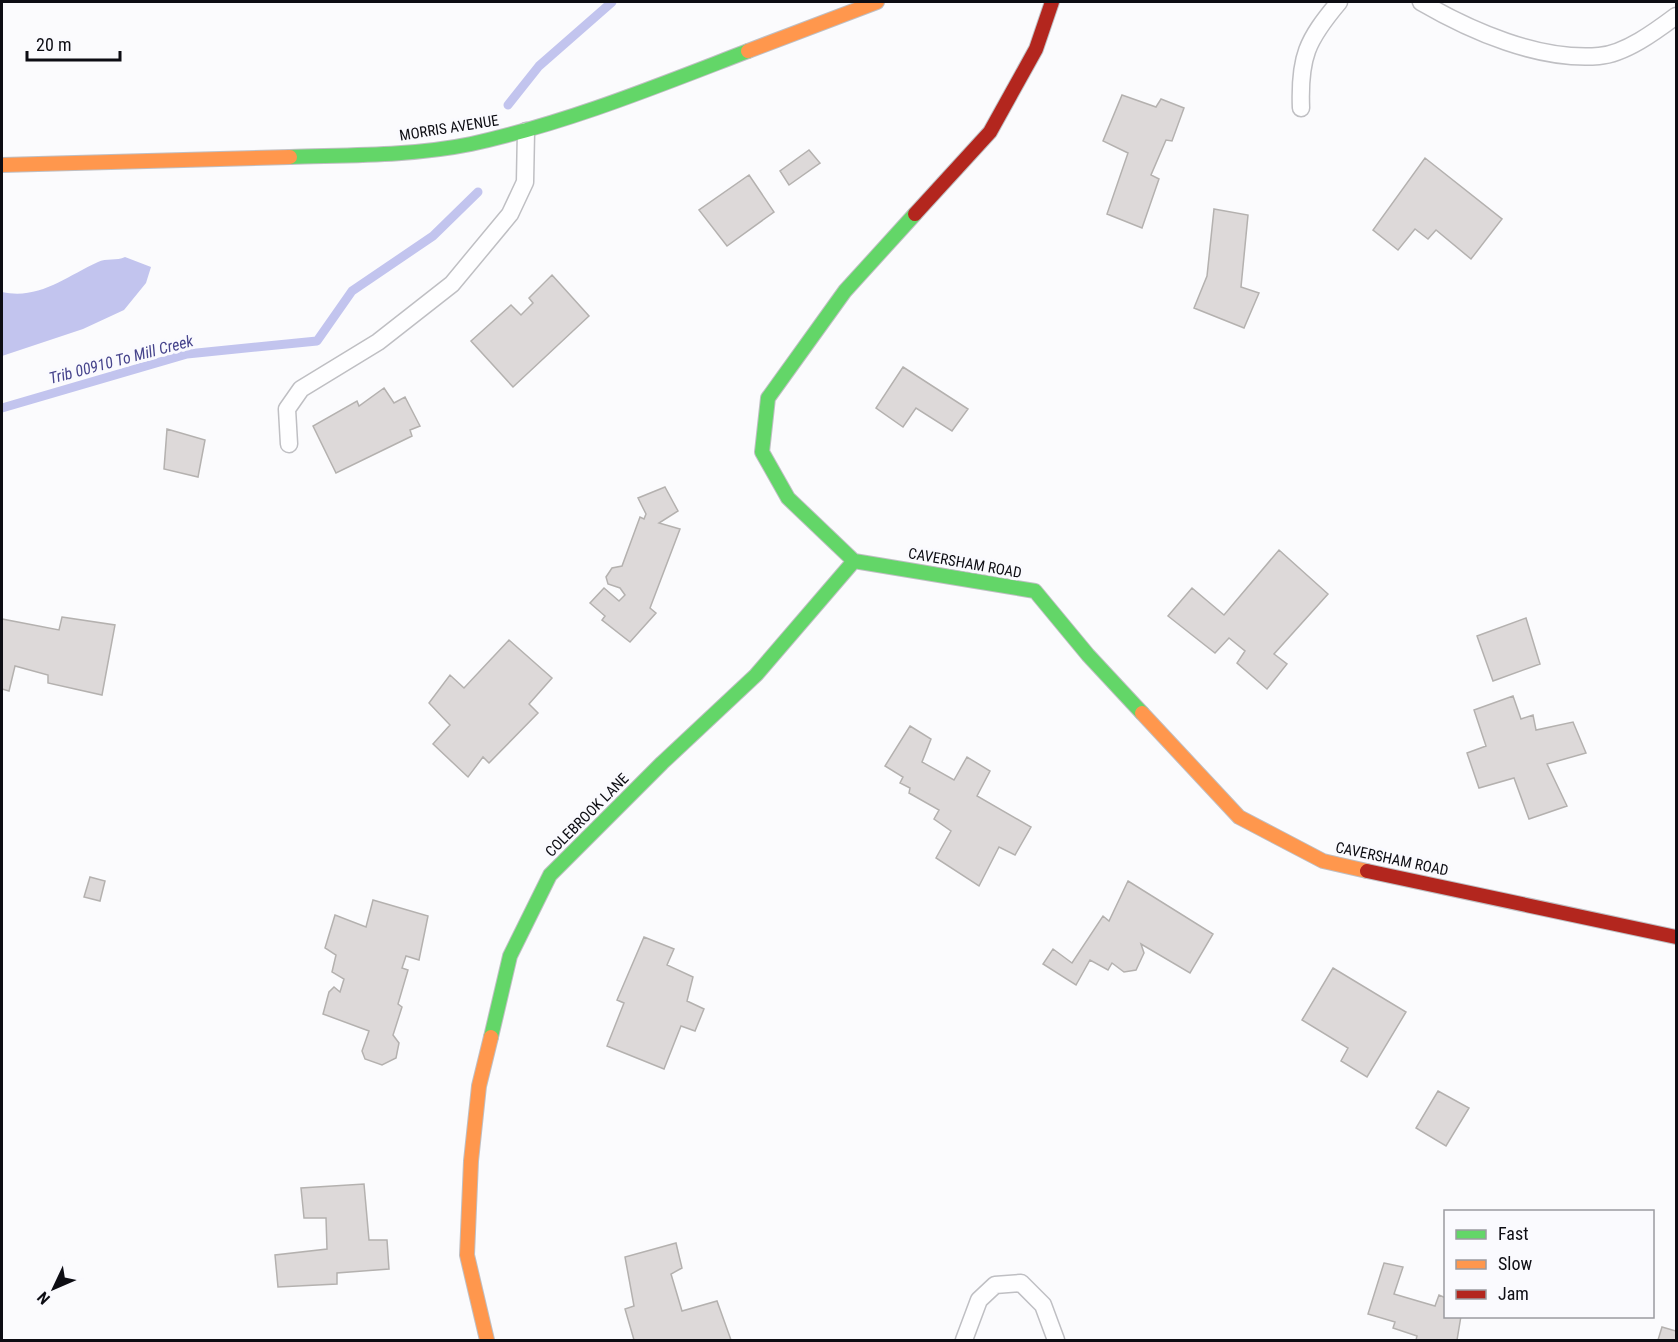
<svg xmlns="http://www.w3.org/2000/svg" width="1678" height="1342" font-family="'Roboto Condensed',sans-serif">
  <rect width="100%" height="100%" fill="#fbfbfd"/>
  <path fill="#c2c4ee" d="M125,257L151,267L146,283L124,310L83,329L2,356V292C39,300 65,277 98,262C106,258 117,261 125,257Z"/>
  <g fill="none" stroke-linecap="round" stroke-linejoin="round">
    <path stroke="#c2c4ee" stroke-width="9" d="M508,105L539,66L612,2
      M2,408L187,354L317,341L352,291L433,236L478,192"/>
  </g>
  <path fill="#ddd9d9" stroke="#b4b1af" stroke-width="1.5" d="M1122,95L1156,107L1161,99L1184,108L1172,141L1166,140L1151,175L1159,179L1142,228L1107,214L1128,153L1103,141Z
    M809,150L820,163L789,185L780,171Z
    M1425,158L1502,219L1471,259L1436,230L1428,239L1415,229L1398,250L1373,230Z
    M749,175L774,212L727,246L699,210Z
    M1214,209L1248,215L1241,287L1259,293L1244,328L1194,308L1207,276Z
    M552,275L589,316L513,387L471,341L511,305L521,315L533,303L529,298Z
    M903,367L968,409L952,431L916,408L903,427L876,408Z
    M384,388L394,403L405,397L420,426L410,430L412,436L336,473L313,426L357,401L359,406Z
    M167,429L205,440L198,477L164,469Z
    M665,487L678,511L659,523L680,529L650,608L656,613L630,642L602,620L605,616L590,603L604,588L619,601L625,595L620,588L608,584L606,577L612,568L622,566L640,517L644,519L646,514L638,498Z
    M1279,550L1328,594L1274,654L1287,664L1267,689L1237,663L1245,651L1229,638L1215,653L1168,616L1192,588L1224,615Z
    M62,617L115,625L102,695L48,683V675L15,666L9,691L2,689V619L59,630Z
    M1526,618L1540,664L1493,681L1477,636Z
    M509,640L552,678L529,704L538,713L489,763L483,757L468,777L433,744L450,725L429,703L450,675L464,688Z
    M1513,696L1521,719L1533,715L1536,730L1573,722L1586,753L1547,764L1567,806L1529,819L1514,778L1479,788L1467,753L1486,746L1474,710Z
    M910,726L931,739L922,762L954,780L967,757L990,771L977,796L1031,827L1015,855L999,847L979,886L936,858L951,831L934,819L939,810L909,793L910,788L900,783L903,777L885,766Z
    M90,877L105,881L100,901L84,897Z
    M1128,881L1213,934L1190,973L1141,944L1144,953L1136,970L1124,972L1112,963L1108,970L1090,960L1076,985L1043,964L1053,949L1072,963L1103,916L1109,921Z
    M373,900L428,916L419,960L406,956L402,968L408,970L398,1004L402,1007L393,1035L399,1043L396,1058L382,1065L365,1059L362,1051L369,1031L323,1014L329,992L334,987L340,992L344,979L332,972L336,955L325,948L335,915L366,927Z
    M644,937L674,949L667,965L693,977L687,1001L704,1009L695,1031L681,1026L664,1069L607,1046L624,1003L617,1000Z
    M1333,968L1406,1012L1367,1077L1341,1061L1348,1048L1302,1020Z
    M1438,1091L1469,1108L1446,1146L1416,1128Z
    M364,1184L369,1240H387L389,1269L337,1273V1284L278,1287L275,1255L327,1249L326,1218H304L301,1188Z
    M676,1243L682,1268L671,1274L682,1311L717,1301L731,1340H634L625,1309L634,1306L625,1257Z
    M1384,1263L1403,1267L1394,1294L1435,1306L1439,1295L1446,1298V1316H1461L1457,1340H1416L1417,1336L1393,1328L1395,1322L1368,1314Z
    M1662,1327L1676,1331V1340H1658Z"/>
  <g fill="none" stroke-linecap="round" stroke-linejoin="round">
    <g stroke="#bfbfc3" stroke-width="19">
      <path id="lane" d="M1421,2C1471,31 1539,61 1599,56C1625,54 1656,31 1676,16
        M1301,108C1299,57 1307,40 1339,2
        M289,444L287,409L301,389L378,342L452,284L510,214L525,182L526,131
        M964,1340L979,1300L995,1285L1021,1283L1043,1305L1056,1340"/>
    </g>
    <g stroke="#bfbfc3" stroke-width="16">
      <path id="fast" d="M290,157C350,155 412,156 471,144C567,123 657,86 748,51
        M915,214L845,291L768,398L762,452L788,498L854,561L1035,591L1088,655L1142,713
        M491,1037L510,956L550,875L662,763L756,675L854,561"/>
    </g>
    <g stroke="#bfbfc3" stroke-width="16">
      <path id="slow" d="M748,51L877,2
        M2,165L290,157
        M1142,713L1239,817L1323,861L1367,871
        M487,1340L467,1255L471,1161L479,1086L491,1037"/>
    </g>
    <g stroke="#bfbfc3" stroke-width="16">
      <path id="jam" d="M915,214L990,132L1036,49L1052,2
        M1367,871L1676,937"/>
    </g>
    <use href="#lane" stroke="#fefeff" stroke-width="16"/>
    <use href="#fast" stroke="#63d668" stroke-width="14"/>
    <use href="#slow" stroke="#ff974d" stroke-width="14"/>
    <use href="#jam" stroke="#b3261e" stroke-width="14"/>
  </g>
  <g text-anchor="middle" stroke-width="6" stroke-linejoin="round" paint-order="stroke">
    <g font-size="15" fill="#0d0d13" stroke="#fafafe">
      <text transform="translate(449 128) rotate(-9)" y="5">MORRIS AVENUE</text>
      <text transform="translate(965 563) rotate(10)" y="5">CAVERSHAM ROAD</text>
      <text transform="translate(587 815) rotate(-45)" y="5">COLEBROOK LANE</text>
      <text transform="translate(1392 859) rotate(12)" y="5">CAVERSHAM ROAD</text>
    </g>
    <g font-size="16" font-style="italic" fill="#46448c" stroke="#fafafe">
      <text transform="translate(121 359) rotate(-15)" y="6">Trib 00910 To Mill Creek</text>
    </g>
  </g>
  <rect width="1678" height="1342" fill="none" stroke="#0d0d13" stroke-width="6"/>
  <rect x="1444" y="1210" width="210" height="108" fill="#fafafe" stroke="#9b9ba0" stroke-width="1.5"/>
  <rect x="1456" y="1230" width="30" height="9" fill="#63d668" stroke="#9b9ba0" stroke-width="1.5"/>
  <text x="1498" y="1240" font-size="18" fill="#0d0d13">Fast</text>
  <rect x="1456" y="1260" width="30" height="9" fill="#ff974d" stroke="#9b9ba0" stroke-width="1.5"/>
  <text x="1498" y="1270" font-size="18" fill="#0d0d13">Slow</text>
  <rect x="1456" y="1290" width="30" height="9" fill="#b3261e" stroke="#9b9ba0" stroke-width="1.5"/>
  <text x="1498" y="1300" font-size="18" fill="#0d0d13">Jam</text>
  <g transform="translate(54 1288) rotate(226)" stroke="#fafafe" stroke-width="4.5" paint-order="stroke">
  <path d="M0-4.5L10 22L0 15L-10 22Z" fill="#0d0d13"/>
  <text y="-9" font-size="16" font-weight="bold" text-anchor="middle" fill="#0d0d13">N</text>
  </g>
  <path d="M27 51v9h93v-9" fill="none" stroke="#0d0d13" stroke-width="3"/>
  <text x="36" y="51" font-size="18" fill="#0d0d13" stroke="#fafafe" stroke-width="4.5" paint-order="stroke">20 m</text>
</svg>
